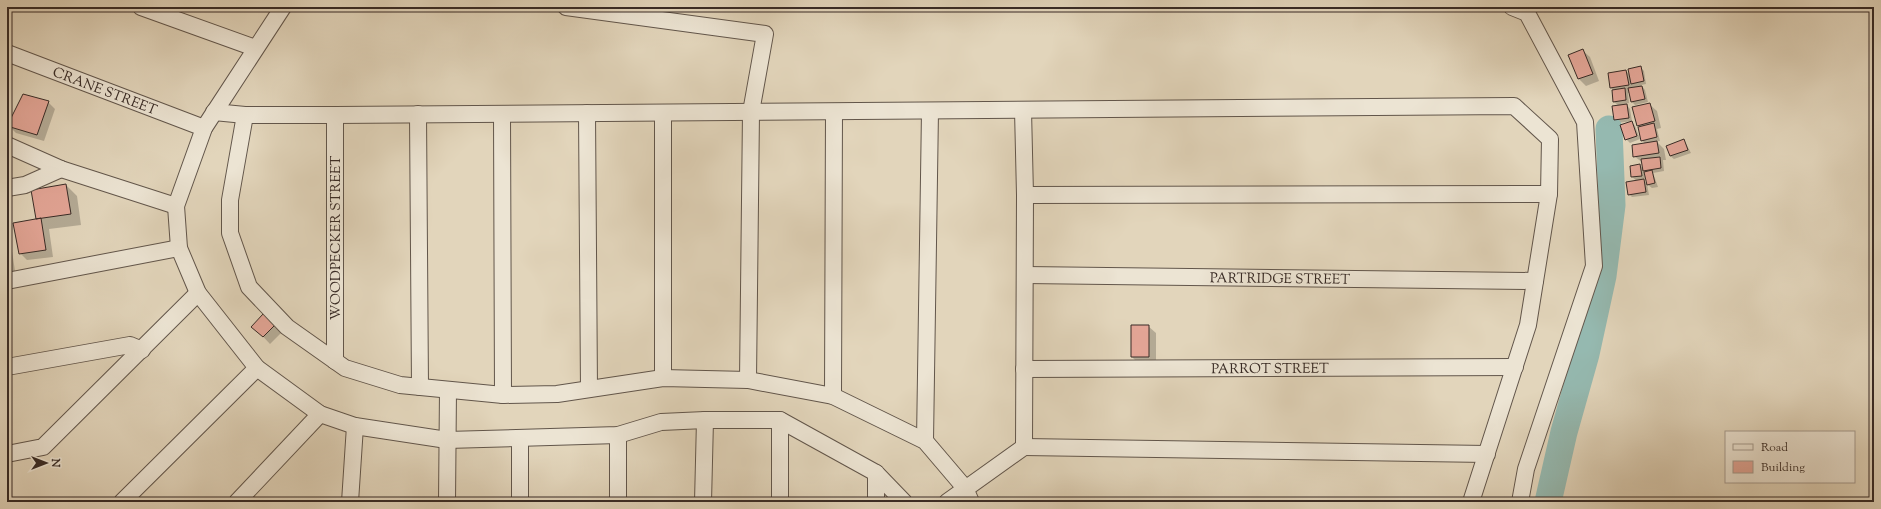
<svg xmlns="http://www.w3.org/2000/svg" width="1881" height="509" font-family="'Sorts Mill Goudy',serif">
  <rect width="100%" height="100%" fill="#e2d5bb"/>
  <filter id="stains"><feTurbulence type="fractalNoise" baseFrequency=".005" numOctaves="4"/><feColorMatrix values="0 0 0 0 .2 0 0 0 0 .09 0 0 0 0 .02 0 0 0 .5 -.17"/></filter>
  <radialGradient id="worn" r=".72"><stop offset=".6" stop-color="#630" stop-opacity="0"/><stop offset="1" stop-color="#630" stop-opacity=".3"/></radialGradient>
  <path fill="#0003" d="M1582,50L1590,57L1599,81L1586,86L1579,79L1570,55Z
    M1640,67L1644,71L1646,84L1641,85L1645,90L1648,102L1635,105L1631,101L1630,93H1628L1629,103L1626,104L1630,109L1632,121L1618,123L1615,119L1619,106L1614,102V91L1611,88L1626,71L1630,75Z
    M48,102L55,109L44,141L16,133L9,126Z
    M1649,104L1657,111L1661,128L1657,129L1660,141H1656L1664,149L1666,160H1663L1664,171L1653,173L1658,187L1652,188L1648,185L1645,172H1644L1645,179H1643L1647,184L1649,195L1632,197L1629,194L1637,181L1632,177L1640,165L1644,170L1643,163L1634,156L1645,144L1642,140L1640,127L1638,125Z
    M1632,122L1635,126L1640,139L1630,143L1626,139Z
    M1684,140L1691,153L1674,159L1670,156Z
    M66,185L77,196L81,225L49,229L53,257L27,260L20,253L38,220Z
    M7,235L10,238L15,271L7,272Z
    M263,316L281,333L270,344L253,326Z
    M1148,326L1156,333V364H1139L1132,357Z"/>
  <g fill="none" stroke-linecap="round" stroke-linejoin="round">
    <path stroke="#95b9b0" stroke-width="27" d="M1548,502L1564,432L1586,354L1603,276L1612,205L1609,129"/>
  </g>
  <path fill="#e3a596" stroke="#382b26" d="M1583,49L1593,74L1578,79L1568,55Z
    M1641,66L1644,81L1631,84L1628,69Z
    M1626,70L1629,85L1610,88L1608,73Z
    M1642,86L1645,99L1631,102L1628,88Z
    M1625,88L1626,100L1613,102L1612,90Z
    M23,94L49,101L37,135L7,126Z
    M1650,103L1655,121L1637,126L1632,107Z
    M1627,104L1629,118L1614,120L1612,106Z
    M1632,121L1637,136L1625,140L1620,125Z
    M1654,123L1657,137L1641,141L1638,127Z
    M1684,139L1688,150L1670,156L1666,146Z
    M1657,141L1659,153L1633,157L1632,145Z
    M1660,157L1661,168L1643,171L1641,159Z
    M1640,164L1642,176L1631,177L1630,166Z
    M1652,170L1655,183L1647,185L1644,172Z
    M1644,179L1646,192L1628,195L1626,182Z
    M66,184L71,214L36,219L31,190Z
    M41,218L46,250L19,254L13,223Z
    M263,314L275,325L263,337L251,327Z
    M1131,325H1149V357H1131Z"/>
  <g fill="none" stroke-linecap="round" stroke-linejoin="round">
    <g stroke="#62564b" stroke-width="18">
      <g id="street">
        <path d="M141,7L255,48"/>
        <path d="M283,7L204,128L176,206L179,248L198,293L257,368L320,414L355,426L447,440L618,435L661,422L705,420H780L876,473L904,502"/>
        <path d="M566,7L765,34L751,112L748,380"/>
        <path d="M1512,7L1527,13L1585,122L1594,266L1526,469L1520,502"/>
        <path id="s1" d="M7,53L204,128"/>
        <path d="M214,112L245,115H335L1514,106L1550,139L1549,194L1528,325L1471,502"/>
        <path d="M587,113L589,389"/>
        <path d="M663,113V378"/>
        <path d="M418,114L420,387"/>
        <path d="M502,114L503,395"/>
        <path d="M245,115L230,200V233L249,287L287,327L345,368L400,385L503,395L557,394L663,378L748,380L833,396L925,441L965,488L971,502"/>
        <path d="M335,115V361"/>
        <path d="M7,145L61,169L176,206"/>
        <path d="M7,188L25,185L61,169"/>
        <path d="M1025,195L1549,194"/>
        <path id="s2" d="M1025,275L1535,281"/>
        <path d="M7,281L179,248"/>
        <path d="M7,367L130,345L142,350"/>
        <path id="s3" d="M1024,369L1515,367"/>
        <path d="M833,396L834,112"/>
        <path d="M780,420V502"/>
        <path d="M618,435V502"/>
        <path d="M520,438V502"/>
        <path d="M925,441L930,111"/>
        <path d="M1024,447L1487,454"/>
        <path d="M7,454L43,447L198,293"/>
        <path d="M876,473V502"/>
        <path d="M122,502L257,368"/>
        <path d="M237,502L320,414"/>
        <path d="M350,502L355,426"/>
        <path d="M447,502L448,390"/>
        <path d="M703,502L705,420"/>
        <path d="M947,502L1024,447L1025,195L1023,110"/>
      </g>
    </g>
    <use href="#street" stroke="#ece4d3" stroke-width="16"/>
  </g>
  <g text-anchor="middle" stroke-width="3" stroke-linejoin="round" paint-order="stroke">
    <g font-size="14" fill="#382b26" stroke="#ece4d3">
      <text dy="5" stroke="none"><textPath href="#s1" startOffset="105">CRANE STREET</textPath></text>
      <text transform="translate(335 238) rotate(-90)" y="5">WOODPECKER STREET</text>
      <text dy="5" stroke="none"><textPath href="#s2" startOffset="255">PARTRIDGE STREET</textPath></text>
      <text dy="5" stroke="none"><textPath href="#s3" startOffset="246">PARROT STREET</textPath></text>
    </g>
  </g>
  <rect width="1881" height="509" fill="none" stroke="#e2d5bb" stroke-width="24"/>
  <rect x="8" y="8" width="1865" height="493" fill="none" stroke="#382b26" stroke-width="2"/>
  <rect x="12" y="12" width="1857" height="485" fill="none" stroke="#382b26"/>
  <rect x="1725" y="431" width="130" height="52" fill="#ece4d3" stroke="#a49a8e"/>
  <rect x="1733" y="444" width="20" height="6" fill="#ece4d3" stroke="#a49a8e"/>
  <text x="1761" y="451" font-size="12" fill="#382b26">Road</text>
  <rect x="1733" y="461" width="20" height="12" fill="#e3a596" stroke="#a49a8e"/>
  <text x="1761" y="471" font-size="12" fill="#382b26">Building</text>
  <g transform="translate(46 463) rotate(90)" stroke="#ece4d3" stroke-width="3" paint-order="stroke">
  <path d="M0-3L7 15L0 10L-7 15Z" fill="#382b26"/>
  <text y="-6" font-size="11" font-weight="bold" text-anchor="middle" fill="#382b26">N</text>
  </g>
  <rect width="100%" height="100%" filter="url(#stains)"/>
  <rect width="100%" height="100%" fill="url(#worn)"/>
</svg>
